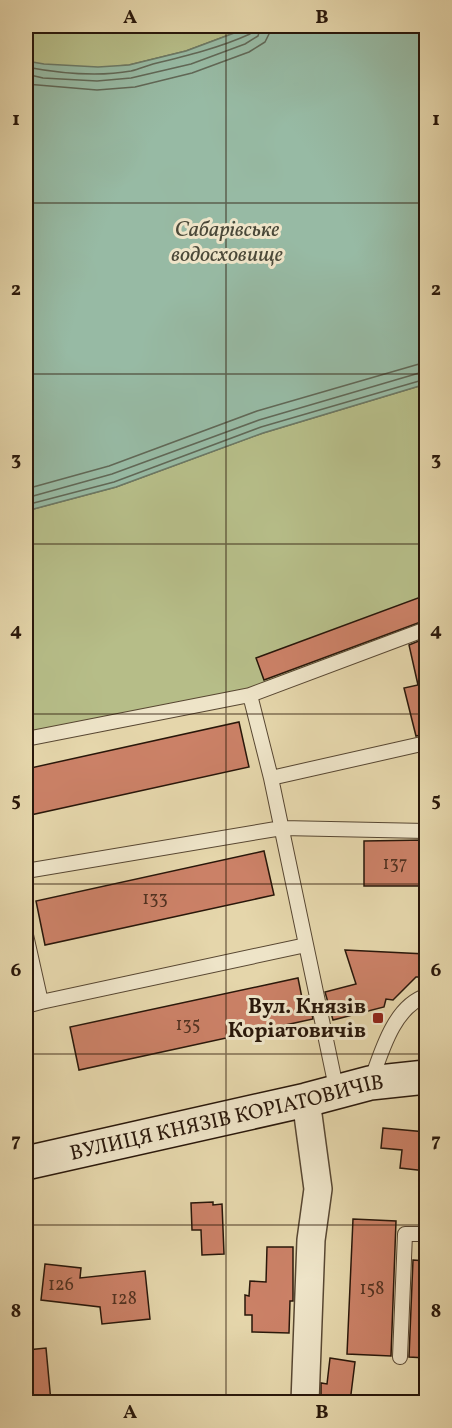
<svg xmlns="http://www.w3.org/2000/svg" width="452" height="1428" font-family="Vollkorn,serif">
  <rect width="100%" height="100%" fill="#e5d6ab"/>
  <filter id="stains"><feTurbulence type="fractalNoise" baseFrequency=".00333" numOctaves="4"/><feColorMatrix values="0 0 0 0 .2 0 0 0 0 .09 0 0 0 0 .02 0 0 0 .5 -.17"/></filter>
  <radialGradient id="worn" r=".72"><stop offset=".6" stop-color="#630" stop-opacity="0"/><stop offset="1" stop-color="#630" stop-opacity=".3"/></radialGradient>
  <path fill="#b6bd88" stroke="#706a49" stroke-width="1.5" d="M26,26H253L186,51L129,65L118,66L26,157Z
    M426,384V629L250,695L26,739V511L116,487L263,433Z"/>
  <path fill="#97baa4" stroke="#6b7966" stroke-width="1.5" d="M253,26H426V384L263,433L116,487L26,511V61L44,64L98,67L129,65L186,51Z"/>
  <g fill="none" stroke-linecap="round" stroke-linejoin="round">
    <path stroke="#606857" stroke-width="1.5" d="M26,67C58,73 98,77 131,71C139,69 146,66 153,64C186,56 219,48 250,34L254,26
      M26,74L43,78L97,81L131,78L191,64L245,44L258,36L261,26
      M26,84L97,90L135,87L192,73L249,52L265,42L269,34L270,26
      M26,489L109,466L257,411L426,362
      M26,498L112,474L259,420L426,371
      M26,505L114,482L261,427L426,379"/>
  </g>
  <path fill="#cb8167" stroke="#29170a" stroke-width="1.5" d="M426,595V620L264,680L256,658Z
    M426,638V734L416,736L404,688L418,685L409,645Z
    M239,722L249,767L26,816V769Z
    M426,840V886H364V841Z
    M264,851L274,895L45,945L36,901Z
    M345,950L426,954V977H416L393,1000L386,999L384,1007L333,1020L325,992L356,984Z
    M298,978L302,998L308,996L313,1019L79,1070L70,1027Z
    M383,1128L426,1132V1171L400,1168L402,1150L381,1148Z
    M213,1202V1205L222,1204L224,1254L202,1255L201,1230H192L191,1203Z
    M353,1219L396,1221L391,1356L347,1354Z
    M267,1247H293V1301H290L289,1333L252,1332V1315H245V1295L249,1296L250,1281L266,1282Z
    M413,1260L426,1261V1358L409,1357Z
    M45,1264L81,1268L80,1278L145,1271L150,1319L102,1324L100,1307L41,1300Z
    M46,1348L51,1402H32L27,1350Z
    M330,1358L355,1362L350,1402H321V1383L327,1384Z"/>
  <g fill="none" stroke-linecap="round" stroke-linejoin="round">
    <g stroke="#584732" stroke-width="16">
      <path id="lane" d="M250,695L271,778L337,1092
        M26,739L250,695L426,629
        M271,778L426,743
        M26,871L282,828L426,831
        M26,935L41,1002L26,1006
        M41,1002L306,945
        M371,1081C381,1053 394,1006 426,996
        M400,1357L405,1234H426"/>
    </g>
    <g stroke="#584732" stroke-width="30">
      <path id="street" d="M305,1402L311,1240L318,1189L306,1100"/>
    </g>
    <g stroke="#29170a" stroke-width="36">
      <g id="secondary">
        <path id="s1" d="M26,1163L306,1100L370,1083L426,1077"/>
      </g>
    </g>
    <use href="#lane" stroke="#eee4c8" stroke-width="14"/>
    <use href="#street" stroke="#eee4c8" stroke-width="27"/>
    <use href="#secondary" stroke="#eee4c8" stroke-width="33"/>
  </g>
  <path fill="none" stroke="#29170a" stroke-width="1.5" stroke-opacity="0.55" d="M226,26V1402M26,203H426M26,374H426M26,544H426M26,714H426M26,884H426M26,1054H426M26,1225H426"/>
  <rect fill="#8f2418" stroke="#eee4c8" stroke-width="2" x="372" y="1012" width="12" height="12" rx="3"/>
  <g text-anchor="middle" stroke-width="6" stroke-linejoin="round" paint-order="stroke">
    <g font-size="18" fill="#523221">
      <text x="395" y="869">137</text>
      <text x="155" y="904">133</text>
      <text x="188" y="1030">135</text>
      <text x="61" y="1290">126</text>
      <text x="372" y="1294">158</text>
      <text x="124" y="1304">128</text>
    </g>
    <g font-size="21" font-weight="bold" fill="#29170a" stroke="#eee4c8" text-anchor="end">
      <text x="366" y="1013">Вул. Князів<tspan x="366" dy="24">Коріатовичів</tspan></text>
    </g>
    <g font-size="21" fill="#29170a" stroke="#eee4c8">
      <text dy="7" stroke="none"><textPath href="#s1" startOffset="206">ВУЛИЦЯ КНЯЗІВ КОРІАТОВИЧІВ</textPath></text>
    </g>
    <g font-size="22" font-style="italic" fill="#4a4838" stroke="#eee4c8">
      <text x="227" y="236">Сабарівське<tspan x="227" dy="25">водосховище</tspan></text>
    </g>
  </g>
  <rect width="452" height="1428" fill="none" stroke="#e5d6ab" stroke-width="66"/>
  <rect x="33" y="33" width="386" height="1362" fill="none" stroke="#29170a" stroke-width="2"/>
  <g font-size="20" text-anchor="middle" font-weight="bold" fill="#29170a">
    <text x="130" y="23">A</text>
    <text x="322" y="23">B</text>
    <text x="16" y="125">1</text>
    <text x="436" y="125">1</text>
    <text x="16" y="295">2</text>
    <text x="436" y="295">2</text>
    <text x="16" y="465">3</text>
    <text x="436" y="465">3</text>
    <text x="16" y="636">4</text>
    <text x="436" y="636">4</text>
    <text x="16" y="806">5</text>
    <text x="436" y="806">5</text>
    <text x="16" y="976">6</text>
    <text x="436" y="976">6</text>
    <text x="16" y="1146">7</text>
    <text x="436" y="1146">7</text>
    <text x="16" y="1317">8</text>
    <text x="436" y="1317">8</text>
    <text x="130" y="1418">A</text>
    <text x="322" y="1418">B</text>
  </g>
  <rect width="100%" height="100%" filter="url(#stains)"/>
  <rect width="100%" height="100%" fill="url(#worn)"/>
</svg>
